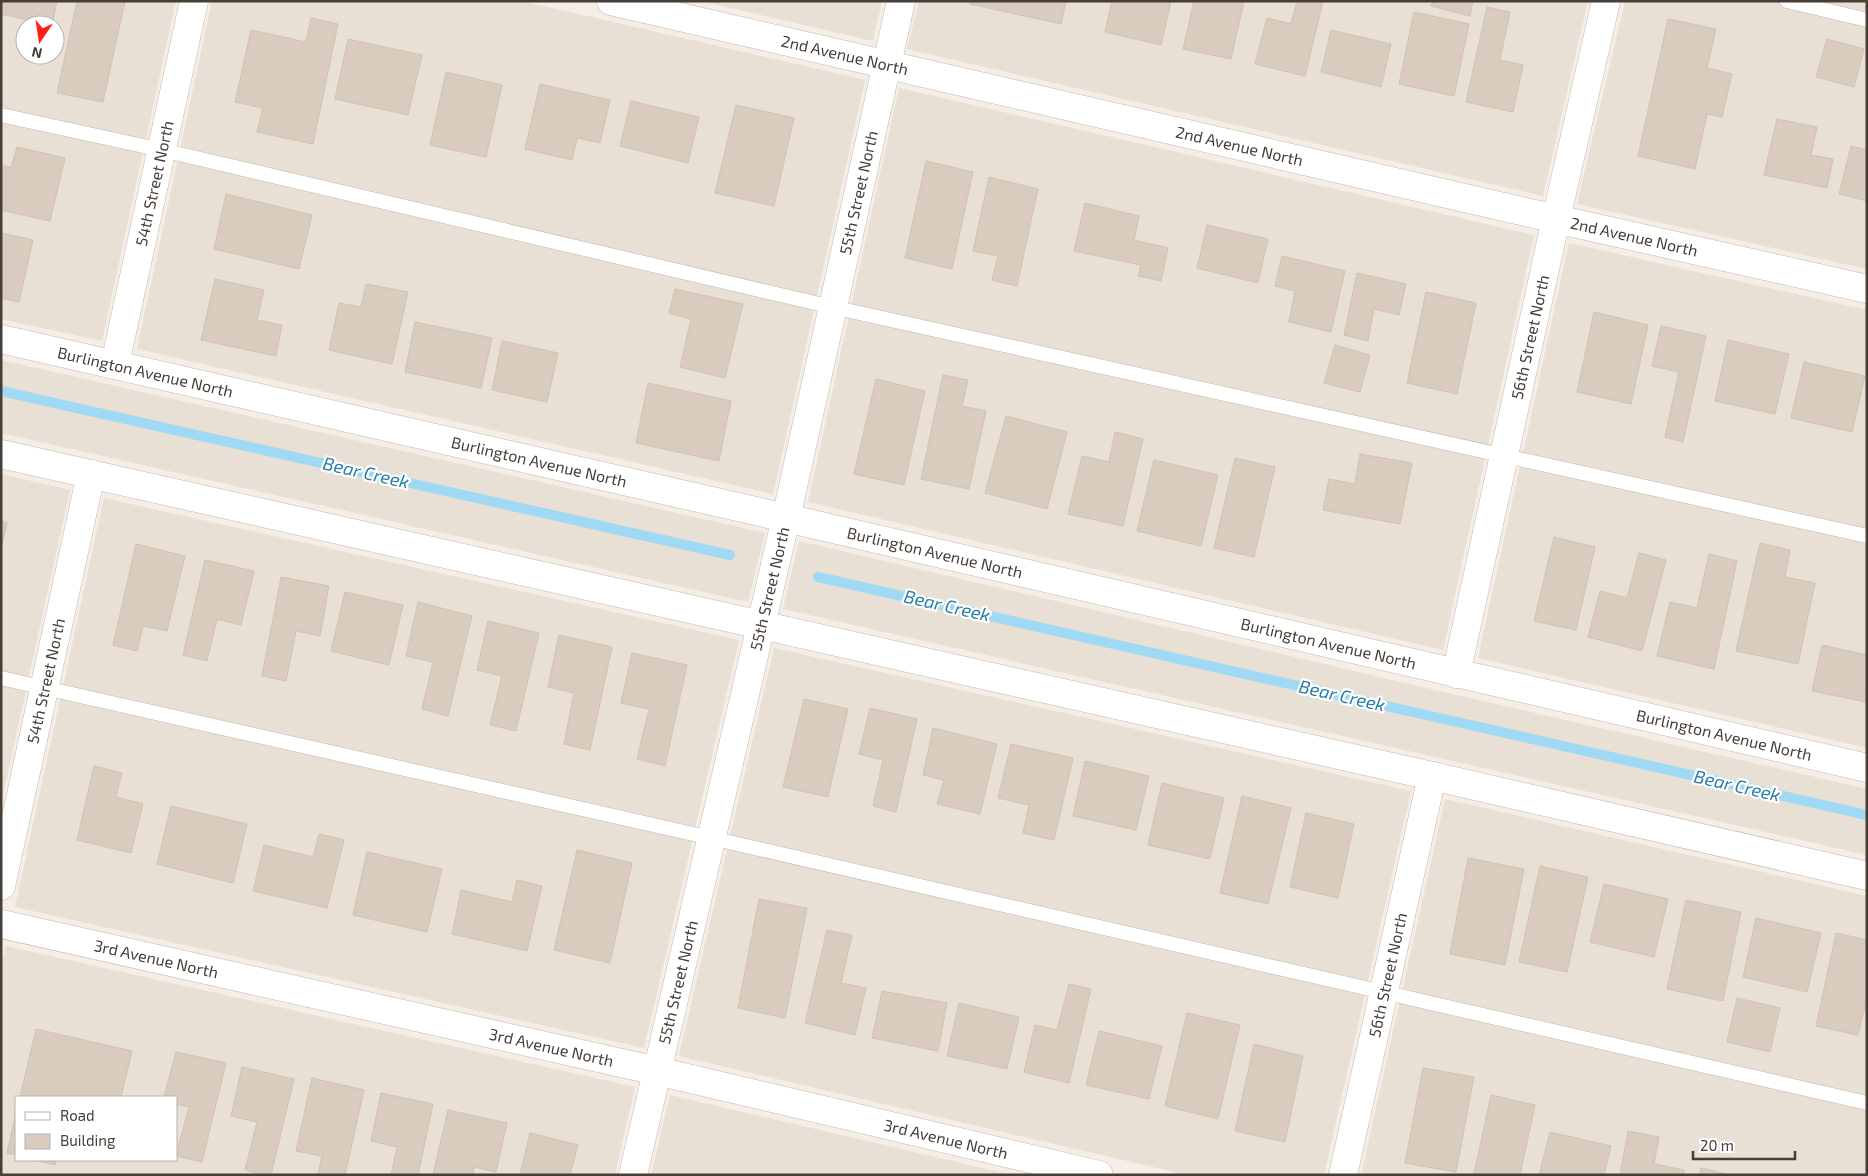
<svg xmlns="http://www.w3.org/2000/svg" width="1868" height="1176" font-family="'Exo 2',sans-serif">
  <rect width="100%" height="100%" fill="#f4eee6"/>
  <path fill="#e8e0d4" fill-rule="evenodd" d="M1,1H176L102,341L1,319ZM25,25H55V55H25Z
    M212,1H522L865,80L773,494L137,349Z
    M701,1H882L873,41Z
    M919,1H1588L1543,196L907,49Z
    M1625,1H1867V269L1577,204Z
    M899,88L1534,235L1443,650L808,502Z
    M1569,243L1867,310V748L1478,658Z
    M1,360L765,533L748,602L1,433Z
    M1,474L70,490L1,804Z
    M104,498L739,640L644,1048L15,907Z
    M799,541L1435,690L1867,789V855L783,609Z
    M774,648L1411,791L1324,1175H1187L679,1056Z
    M1445,799L1867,896V1175H1361Z
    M6,946L635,1087L615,1175H1V967ZM16,1097H176V1160H16Z
    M670,1095L1012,1175H651Z"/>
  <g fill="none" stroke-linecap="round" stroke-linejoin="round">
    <path stroke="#a0d9f3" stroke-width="10" d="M1,391L730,555
      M818,577L1867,815"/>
  </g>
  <path fill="#d9ccbe" stroke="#d1c0ae" d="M1,1H57L52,25L1,14Z
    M77,1H125L103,102L57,93Z
    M970,1H1066L1061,24L970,4Z
    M1112,1H1171L1161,45L1105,32Z
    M1194,1H1244L1231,59L1183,49Z
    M1297,1H1323L1305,76L1255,64L1267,18L1291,24Z
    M1433,1H1473L1470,16L1431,6Z
    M1487,7L1510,12L1500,60L1523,65L1513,112L1466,102Z
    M1414,12L1469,24L1454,96L1399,84Z
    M311,18L338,24L313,144L257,132L263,108L235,102L251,30L306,42Z
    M1668,19L1716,29L1707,68L1732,74L1722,117L1707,114L1695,169L1638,156Z
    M1331,30L1391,44L1381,87L1321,72Z
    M348,39L422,55L408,115L335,99Z
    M1827,39L1864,49L1854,87L1816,77Z
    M446,72L502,85L486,157L430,145Z
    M540,84L610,100L600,143L577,138L572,160L525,149Z
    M631,101L699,117L688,163L620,146Z
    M736,105L794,118L774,206L715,193Z
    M1777,119L1817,127L1811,155L1833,159L1827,188L1764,175Z
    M1851,146L1867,150V201L1839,194Z
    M17,147L65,158L50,221L1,210V165L11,168Z
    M926,161L973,172L952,269L905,258Z
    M989,177L1038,189L1017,286L992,280L998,256L973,251Z
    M226,194L312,215L299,269L214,249Z
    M1085,203L1139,216L1134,240L1168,248L1161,281L1138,276L1141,265L1074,251Z
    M1207,225L1268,239L1258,283L1197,268Z
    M1,233L33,240L19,302L1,298Z
    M1282,256L1345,271L1331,332L1289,322L1295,291L1275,286Z
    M1357,273L1406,284L1399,315L1374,309L1368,341L1344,335Z
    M215,279L264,290L257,320L282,325L276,356L201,340Z
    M366,284L408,292L392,364L329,350L339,303L361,307Z
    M675,289L743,304L725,378L680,367L691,319L669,313Z
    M1426,292L1476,303L1457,394L1407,383Z
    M1594,312L1648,325L1631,404L1577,392Z
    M415,322L492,338L481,388L405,372Z
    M1661,326L1706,336L1683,442L1665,437L1679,372L1652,366Z
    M1728,340L1789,354L1775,414L1715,401Z
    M502,341L558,353L547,402L492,390Z
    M1335,345L1370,355L1360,392L1324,383Z
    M1804,362L1865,376L1852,432L1791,418Z
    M943,375L968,380L962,406L986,411L969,489L921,479Z
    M876,379L925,391L904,485L854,474Z
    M648,383L731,401L719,461L636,443Z
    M1006,416L1067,432L1047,509L985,493Z
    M1115,432L1143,439L1123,526L1068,514L1082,456L1109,462Z
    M1360,454L1412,463L1400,524L1323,510L1329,479L1355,484Z
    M1235,458L1275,467L1254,557L1214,548Z
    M1154,460L1218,475L1201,546L1137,531Z
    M1,521L7,523L1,549Z
    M1554,537L1595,547L1576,630L1534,621Z
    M1760,543L1790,550L1785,577L1815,583L1798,664L1736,651Z
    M136,544L185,556L167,631L143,626L137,651L113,645Z
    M1639,553L1666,560L1642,651L1588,637L1600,591L1627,598Z
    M1709,554L1737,561L1714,669L1657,656L1670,602L1697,608Z
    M205,560L254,571L241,625L217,619L207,661L183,655Z
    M281,577L329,586L320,636L296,631L286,681L262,676Z
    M345,592L403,605L389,665L331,651Z
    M418,602L472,616L448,716L422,709L433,662L406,656Z
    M488,621L539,633L516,731L490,725L502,676L477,670Z
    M559,635L612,647L590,750L564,744L574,693L548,687Z
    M1822,645L1867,655L1866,702L1812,691Z
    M632,653L687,665L665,766L637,759L649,709L621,703Z
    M804,699L848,709L828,797L783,787Z
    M870,708L917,719L896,812L873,806L883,760L859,754Z
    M933,728L997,744L980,814L937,804L944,780L923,775Z
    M1011,744L1073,758L1054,840L1023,833L1029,805L998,798Z
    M1085,761L1149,776L1136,830L1073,816Z
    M94,766L122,773L116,797L143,804L131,853L77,840Z
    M1162,783L1224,798L1210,859L1148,845Z
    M1242,796L1291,808L1268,904L1220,893Z
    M171,806L247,824L233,883L157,864Z
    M1306,813L1354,824L1338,898L1290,887Z
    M319,834L344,840L327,908L253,891L264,845L313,857Z
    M577,850L632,863L610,963L554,950Z
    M367,852L442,869L427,932L353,915Z
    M1468,858L1524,869L1505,965L1450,954Z
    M1540,866L1588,877L1567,972L1519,962Z
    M517,880L542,886L527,951L452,934L461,890L512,902Z
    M1604,884L1668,899L1654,957L1590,942Z
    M759,899L807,908L785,1018L738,1008Z
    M1686,900L1741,912L1723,1001L1667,989Z
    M1756,918L1821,933L1807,992L1743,977Z
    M827,930L852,935L841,983L866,988L855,1035L805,1023Z
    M1836,933L1867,940V998L1858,1035L1816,1026Z
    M1069,984L1091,989L1069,1083L1024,1072L1035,1025L1057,1030Z
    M882,991L947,1003L938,1051L872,1038Z
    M1737,998L1780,1008L1770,1052L1727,1042Z
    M959,1003L1019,1017L1007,1069L947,1056Z
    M1187,1013L1240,1025L1218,1119L1165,1106Z
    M36,1029L132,1051L121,1097H20Z
    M1099,1031L1162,1046L1149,1099L1086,1085Z
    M1254,1044L1303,1056L1285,1142L1235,1131Z
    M176,1052L226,1063L202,1162L176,1156L189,1107L176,1104V1097H164Z
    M242,1067L294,1079L271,1175H263L245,1170L257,1122L231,1116Z
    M1423,1068L1474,1077L1456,1172L1405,1163Z
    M312,1078L364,1090L345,1175H318L322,1156L296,1151Z
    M381,1093L433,1104L418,1175H391L397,1147L371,1141Z
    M1491,1095L1535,1105L1520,1175L1474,1174Z
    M448,1110L507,1123L496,1172L474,1167L473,1175H433Z
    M16,1113V1155L7,1153Z
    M1628,1131L1659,1137L1654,1164L1684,1170V1175H1620Z
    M1550,1132L1611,1146L1604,1175H1539Z
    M530,1133L578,1145L570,1175H520Z
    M35,1160H56L55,1165Z
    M1701,1168L1730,1175H1700Z"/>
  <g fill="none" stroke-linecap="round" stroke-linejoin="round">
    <g stroke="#c3b8ab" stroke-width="15">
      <path id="service" d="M1787,1L1867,20
        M1,115L162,150L832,307L1867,536
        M1,678L711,838L1867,1103"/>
    </g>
    <g stroke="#c3b8ab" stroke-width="29">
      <g id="minor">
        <path id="s1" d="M611,1L1556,219L1867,289"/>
        <path id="s2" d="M1,339L786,518L1867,768"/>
        <path id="s3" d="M115,364L194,1"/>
        <path d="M1,454L1432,776L1867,876"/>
        <path id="s4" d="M1456,674L1556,219L1606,1"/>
        <path id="s5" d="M1,886L91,474"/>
        <path id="s6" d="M1,924L657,1071L1099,1175"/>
        <path id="s7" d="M633,1175L786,518L901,1"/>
        <path id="s8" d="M1343,1175L1432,776"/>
      </g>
    </g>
    <use href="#service" stroke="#fff" stroke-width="14"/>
    <use href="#minor" stroke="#fff" stroke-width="28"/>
  </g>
  <g text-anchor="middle" stroke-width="4.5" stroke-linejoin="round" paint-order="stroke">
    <g font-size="16" fill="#473e35" stroke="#fff">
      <text dy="6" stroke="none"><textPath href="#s1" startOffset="240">2nd Avenue North</textPath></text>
      <text dy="6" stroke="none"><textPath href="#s1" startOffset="645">2nd Avenue North</textPath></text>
      <text dy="6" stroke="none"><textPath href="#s3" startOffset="185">54th Street North</textPath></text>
      <text dy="6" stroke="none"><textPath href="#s7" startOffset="1008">55th Street North</textPath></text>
      <text dy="6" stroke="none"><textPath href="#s1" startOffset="1050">2nd Avenue North</textPath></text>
      <text dy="6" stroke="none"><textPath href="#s4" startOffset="345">56th Street North</textPath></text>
      <text dy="6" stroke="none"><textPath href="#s2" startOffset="148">Burlington Avenue North</textPath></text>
      <text dy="6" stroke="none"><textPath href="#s2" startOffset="552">Burlington Avenue North</textPath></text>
      <text dy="6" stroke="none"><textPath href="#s2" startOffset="958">Burlington Avenue North</textPath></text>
      <text dy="6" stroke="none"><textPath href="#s7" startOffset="602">55th Street North</textPath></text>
      <text dy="6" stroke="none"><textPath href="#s2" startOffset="1362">Burlington Avenue North</textPath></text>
      <text dy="6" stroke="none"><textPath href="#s5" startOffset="210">54th Street North</textPath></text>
      <text dy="6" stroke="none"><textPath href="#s2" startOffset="1768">Burlington Avenue North</textPath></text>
      <text dy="6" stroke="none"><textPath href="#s6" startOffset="159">3rd Avenue North</textPath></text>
      <text dy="6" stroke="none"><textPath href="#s8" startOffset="205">56th Street North</textPath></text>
      <text dy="6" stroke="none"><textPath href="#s7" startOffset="198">55th Street North</textPath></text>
      <text dy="6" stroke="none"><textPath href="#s6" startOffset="564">3rd Avenue North</textPath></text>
      <text dy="6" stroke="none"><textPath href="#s6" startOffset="969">3rd Avenue North</textPath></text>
    </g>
    <g font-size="18" font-style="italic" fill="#277da7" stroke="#fff">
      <text transform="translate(366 473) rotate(13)" y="6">Bear Creek</text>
      <text transform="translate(947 606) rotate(13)" y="6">Bear Creek</text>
      <text transform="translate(1342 696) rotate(13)" y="6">Bear Creek</text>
      <text transform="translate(1737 786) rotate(13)" y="6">Bear Creek</text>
    </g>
  </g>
  <rect width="1868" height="1176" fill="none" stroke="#473e35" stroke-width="5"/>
  <rect x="15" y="1096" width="162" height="65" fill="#ffffff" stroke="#b5b2ae"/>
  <rect x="25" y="1112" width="25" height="8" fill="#ffffff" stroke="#b5b2ae"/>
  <text x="60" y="1121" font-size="15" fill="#473e35">Road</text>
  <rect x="25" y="1134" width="25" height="15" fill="#d9ccbe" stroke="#b5b2ae"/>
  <text x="60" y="1146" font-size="15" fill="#473e35">Building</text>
  <g transform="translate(40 40) rotate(193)"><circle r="24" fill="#ffffff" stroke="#b5b2ae"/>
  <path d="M0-4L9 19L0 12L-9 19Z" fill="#ff2012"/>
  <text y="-8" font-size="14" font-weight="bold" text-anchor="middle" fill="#473e35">N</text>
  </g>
  <path d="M1693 1151v8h102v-8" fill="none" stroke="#473e35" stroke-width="2.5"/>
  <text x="1700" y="1151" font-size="15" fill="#473e35" stroke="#ffffff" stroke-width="4" paint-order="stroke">20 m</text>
</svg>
